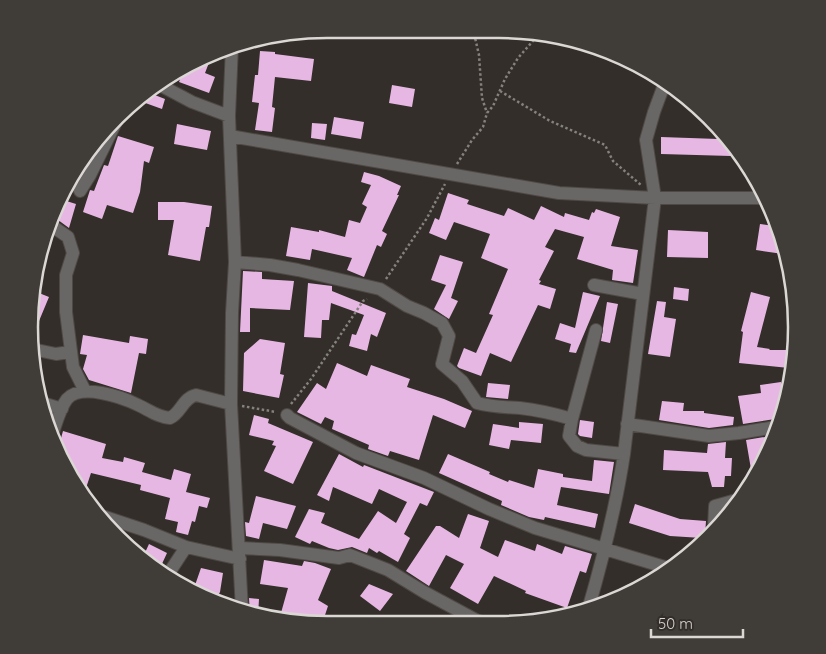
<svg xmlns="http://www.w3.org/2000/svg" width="826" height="654" font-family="Quicksand,sans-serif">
  <rect width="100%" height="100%" fill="#332e29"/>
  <path fill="#e7b7e4" d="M260,51L275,52V54L314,59L311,81L275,77L272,107L275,108L272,132L255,130L259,103L252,102L255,75H258Z
    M212,55L205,73L215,77L209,93L179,82L185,66Z
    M392,85L415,89L412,107L389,103Z
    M147,92L165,99L162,109L137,100Z
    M334,117L364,122L361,139L331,134Z
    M312,123L327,124L325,140L311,138Z
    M177,124L211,131L207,150L174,144Z
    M719,131L731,146V156L661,154V137L718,139Z
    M118,136L154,147L149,163L144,161L140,192L133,213L107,205L102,219L83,212L90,190L94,191L104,165L108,166Z
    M364,172L379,176L401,186L397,195H399L382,231L387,234L381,247L377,245L364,277L347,270L352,258L312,249L310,260L286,256L291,227L319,232V230L345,237L349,220L360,223L367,207L362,204L371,185L361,182Z
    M448,193L469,200L467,204L504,216L508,208L534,220L541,206L564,217L565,213L589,220L592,212L594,213L596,209L620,217L611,246L638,250L633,283L612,280L613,270L577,259L584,237L555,229L545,247L554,251L539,280L541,281L539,284L556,289L550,309L538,305L511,362L490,353L481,376L459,368L457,366L464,348L476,353L493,315L489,314L508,269L481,258L490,234L454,222L446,240L429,233L435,218L439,220Z
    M60,199L76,204L69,228L54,217Z
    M158,202H184L212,206L209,227H206L200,261L168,255L174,220H158Z
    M760,224L774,226L783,254L756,250Z
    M668,230L708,232V258L667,257Z
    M440,255L463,262L451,298L458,301L449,319L434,309L446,285L431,280Z
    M243,271L262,272V279L294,281L290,310L250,308V332H240Z
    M308,283L332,286V291L386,313L377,337L371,334L367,351L349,346L352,334L356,335L364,315L331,303L329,320H322L321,338L304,337Z
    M674,287L689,289L688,301L673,299Z
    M34,291L49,297L39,321L30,318Z
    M583,292L600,296L576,353L569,352L571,344L555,339L560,323L575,328Z
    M751,292L770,297L757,347L770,349L769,350H791L789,368L739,363L743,332L741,331Z
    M657,301L666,302L664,317L676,319L670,357L648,354Z
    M607,302L618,304L610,343L601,341Z
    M83,335L129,343L130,336L148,339L146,354L139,353L131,393L89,380L83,369L87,355L80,354Z
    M260,339L285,343L280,374L284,375L279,398L243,391L244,353Z
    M337,363L367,376L371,365L410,379L407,387L444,399L472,411L465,428L433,415L419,460L390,451L388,456L368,449L369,445L332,429L334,421L325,417L321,424L297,412L317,383L326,389Z
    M781,382L785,408L779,420L775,419L743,424L738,396L761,393L760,385Z
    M488,383L510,385L508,399L486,397Z
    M662,401L684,403L683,411H704V413L734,417L733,425L709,428L659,420Z
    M254,415L269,419L268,423L313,442L293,484L264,471L276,446L272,445L274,441L249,435Z
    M580,420L594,422L592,438L580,436L578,434Z
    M519,422L543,424L541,443L511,440L509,449L489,445L493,424L519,428Z
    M63,431L106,444L102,458L123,462L124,457L145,463L142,472L171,480L174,469L191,474L186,492L210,498L207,508L199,506L195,522L192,521L188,535L176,532L178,522L165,519L170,498L140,490L141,485L91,473L84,494L69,476L58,449Z
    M771,436L767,445L752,475L746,440Z
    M726,442L725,458H732L731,476H725L724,487H712L708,472L663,470L664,450L707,453L708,444Z
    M339,454L363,467L364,465L434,492L427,506L420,503L404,534L410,538L398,562L379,551L377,553L369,548L367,553L352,547L338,550L329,548L312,541L310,544L295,537L309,509L325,513L321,523L359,539L378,511L396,523L407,502L379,489L372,504L333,487L329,501L317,495Z
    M448,454L490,472L489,474L508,482L509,480L534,488L538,469L563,474V477L592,481L594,460L614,462L609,494L561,487L557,505L598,514L595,528L545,517L544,520L529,517L501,505L502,501L439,473Z
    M256,496L296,506L287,529L263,523L259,539L246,536L245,522L249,523Z
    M635,504L680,519L706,521L705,535L702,538L670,536L629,523Z
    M468,514L489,521L480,548L498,557L505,540L535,551L537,544L562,554L565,546L592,554L586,573L580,571L567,608L525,593L526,591L494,576L478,604L450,588L464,564L446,555L429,586L406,571L436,526H440L459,538Z
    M149,544L167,553L161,566L143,557Z
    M264,560L302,566L304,561L315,563L331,569L318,600L328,606L323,621L279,620L288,588L260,584Z
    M201,568L223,573L220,592L214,603L193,591Z
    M369,584L393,594L380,611L360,596Z
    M249,598L259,599L258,616L250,614Z"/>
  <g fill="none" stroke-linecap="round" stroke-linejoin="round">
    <g stroke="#4e4944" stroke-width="14">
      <path id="minor" d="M232,46L229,116L235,262L232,313L231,404L242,611
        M158,84L192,102L229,116
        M230,136L559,193L655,198H764
        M80,191L90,175L121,112
        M49,224L68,237L73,253L66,275V312L73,367L85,391
        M235,262L270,265L298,270L380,289L407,306L424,313L442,323L449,336L442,364L462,381L477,403C491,407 505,407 520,408C538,410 555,414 572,419
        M594,285L643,294
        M596,330L572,419L569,436L577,446L586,450L624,454
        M32,349L56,354L70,352
        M39,402L62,409
        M287,415L290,418L356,453L424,478L489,509L535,528L668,568
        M627,424L709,436L739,433L776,427
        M52,435C56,424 60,408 67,399C81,383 122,397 138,405C149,410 157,417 170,418C181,413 183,398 196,395L231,404
        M105,517L144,530L186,547L240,559
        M714,528L715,506L740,499
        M240,548L280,550L339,558L350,555L388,570L424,592L476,620L487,624
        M167,576L186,547
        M588,610C603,558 616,507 624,454L655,198L646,140L654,112L664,85"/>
    </g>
    <path stroke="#85817d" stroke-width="2.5" stroke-dasharray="2.5 2.5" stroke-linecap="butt" d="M473,29L479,55L482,98L487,113
      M500,91L550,121L605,145L613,161L641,185
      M457,164L472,140L483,127L487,113L493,106L505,79L518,58L539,34
      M386,279L427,218L445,184
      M291,404L311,379L363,301L367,299
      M242,406L276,412"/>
    <use href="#minor" stroke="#696666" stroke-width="12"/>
  </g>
  <path d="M0 0H826V654H0ZM327 38H499A289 289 0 0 1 788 327V327A289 289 0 0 1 499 616H327A289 289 0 0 1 38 327V327A289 289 0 0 1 327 38Z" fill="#403c37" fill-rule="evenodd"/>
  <path fill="none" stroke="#dbd7d4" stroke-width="2.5" d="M327 38H499A289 289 0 0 1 788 327V327A289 289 0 0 1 499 616H327A289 289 0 0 1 38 327V327A289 289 0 0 1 327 38Z"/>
  <path d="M651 629v8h92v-8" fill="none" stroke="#dbd7d4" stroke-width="2.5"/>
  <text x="658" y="629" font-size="15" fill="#dbd7d4" stroke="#332e29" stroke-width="4" paint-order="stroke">50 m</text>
</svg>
